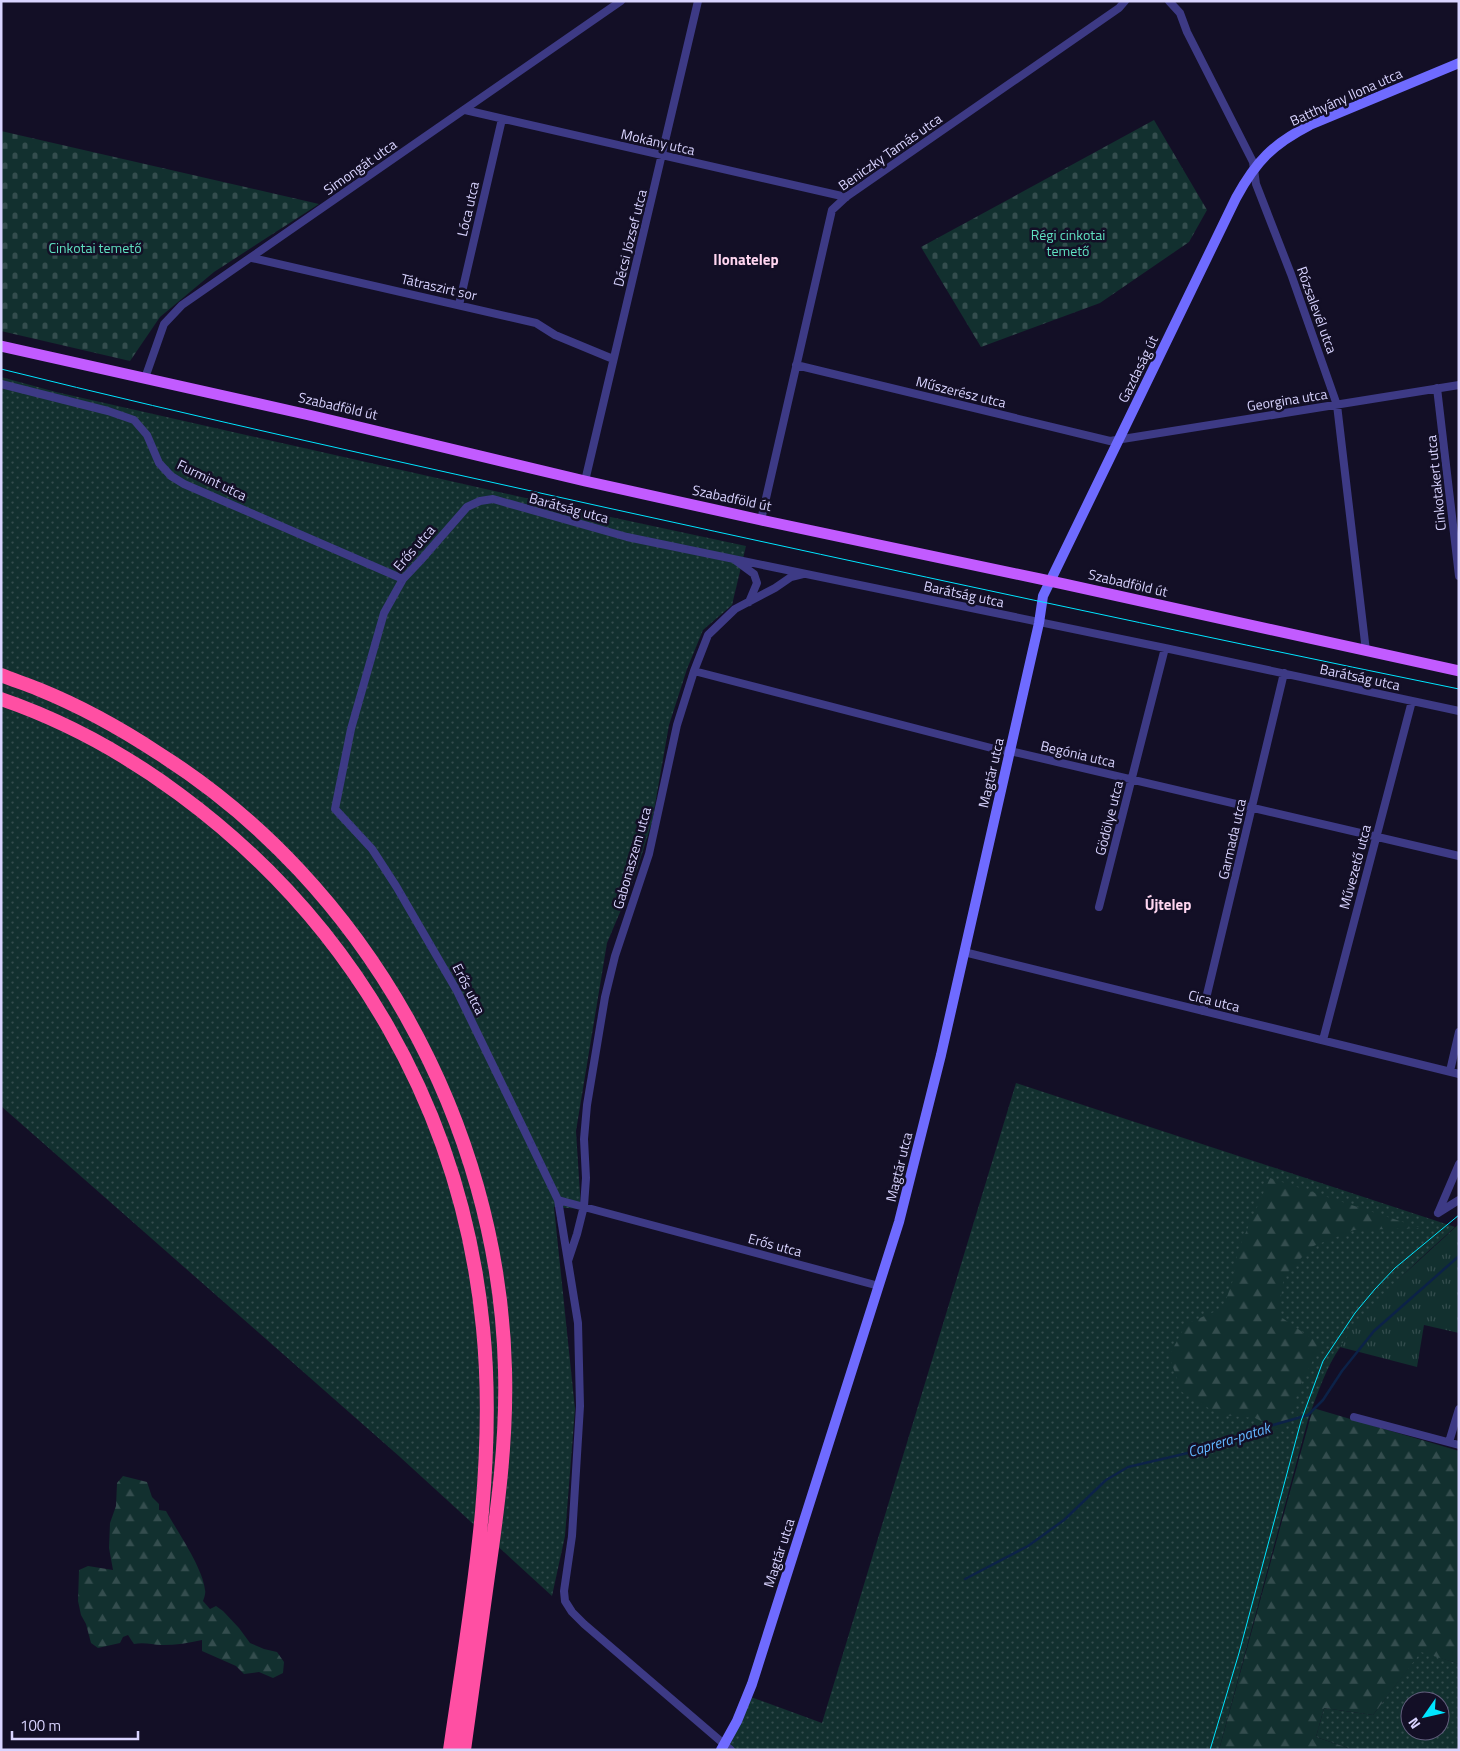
<svg xmlns="http://www.w3.org/2000/svg" width="1460" height="1751" font-family="'Titillium Web',sans-serif">
  <defs>
    <pattern id="grass-dots" width="8" height="8" patternUnits="userSpaceOnUse" patternTransform="scale(1.25)"><rect width="8" height="8" fill="#12302f"/><path d="M2 2h.1M6 6h.1" fill="none" stroke="#344d4e" stroke-width="1.8" stroke-linecap="round"/></pattern>
    <pattern id="forest-firs" width="22" height="20" patternUnits="userSpaceOnUse" patternTransform="scale(1.25)"><rect width="22" height="20" fill="#12302f"/><path d="M5 1l3.5 6h-7zM16 11l3.5 6h-7z" fill="#344d4e"/></pattern>
    <pattern id="cemetery-stones" width="16" height="16" patternUnits="userSpaceOnUse" patternTransform="scale(1.25)"><rect width="16" height="16" fill="#12302f"/><path d="M2 7V4a2 2 0 0 1 4 0v3zM10 15v-3a2 2 0 0 1 4 0v3z" fill="#344d4e"/></pattern>
    <pattern id="park-tufts" width="24" height="20" patternUnits="userSpaceOnUse" patternTransform="scale(1.25)"><rect width="24" height="20" fill="#12302f"/><path d="M3 7l-1-3M5 7V3M7 7l1-3M15 17l-1-3M17 17v-4M19 17l1-3" fill="none" stroke="#344d4e"/></pattern>
  </defs>
  <rect width="100%" height="100%" fill="#130f26"/>
  <path fill="url(#grass-dots)" fill-rule="evenodd" d="M1,377L56,392L592,513L746,546L732,605L703,630L687,669L669,725L652,822L634,879L607,943L576,1131L581,1209L554,1207L575,1409L565,1536L552,1596L400,1457L1,1106Z
    M1016,1083L1455,1227C1414,1264 1373,1301 1341,1346C1326,1367 1318,1393 1309,1416L1219,1750H728L748,1696L822,1723Z
    M1421,1651L1459,1664V1750H1354L1316,1737L1324,1708L1373,1715ZM1410,1701H1440V1731H1410Z"/>
  <path fill="url(#forest-firs)" d="M1270,1178L1421,1228L1354,1230L1311,1247L1284,1277L1278,1315L1321,1345L1302,1381L1284,1432L1255,1418L1220,1415L1182,1392L1169,1356L1186,1324L1223,1308L1233,1280L1238,1250Z
    M1313,1408L1459,1451V1664L1421,1652L1373,1715L1324,1708L1316,1737L1354,1750H1219Z
    M123,1476L147,1482L152,1497L159,1504V1510L166,1511C177,1531 203,1568 205,1590C206,1593 204,1598 203,1601L210,1609L216,1606L223,1611L239,1628L250,1643L264,1649L277,1652L284,1662L283,1673L273,1678L259,1672L244,1674L236,1666L202,1651V1640C189,1643 176,1645 162,1645C152,1645 145,1642 134,1644L128,1635L123,1637L120,1643L98,1648L91,1643L86,1624L81,1615L78,1601L79,1570L88,1566L113,1570L109,1548L110,1523L116,1506L117,1483Z"/>
  <path fill="url(#cemetery-stones)" d="M1154,120L1207,210L1189,242L1100,303L981,347L921,247Z
    M1,131L319,204L214,272L160,317L130,361L1,331Z"/>
  <path fill="url(#park-tufts)" d="M1459,1224V1333L1424,1325L1417,1367L1340,1347L1360,1318L1391,1286Z"/>
  <g fill="none" stroke-linecap="round" stroke-linejoin="round">
    <path stroke="#0c2248" stroke-width="2.5" d="M965,1579L1028,1546L1064,1520L1106,1480L1128,1467L1192,1452L1252,1431L1308,1415L1323,1400L1342,1371L1374,1331L1459,1256"/>
    <path stroke="#3d3a85" stroke-width="8" d="M1169,1L1180,13L1187,32L1253,162L1256,184L1291,274L1337,405L1366,651
      M465,110L846,197
      M252,258L536,323L555,335L613,359
      M459,305L502,119
      M796,365L1110,441L1459,385
      M145,378L164,324L182,305L621,1
      M1,384L108,411L134,420L147,435L159,463L171,476L184,484L403,579
      M1437,388L1459,576
      M585,481L698,1
      M761,520L832,210L846,197L1119,8L1125,1
      M735,560L754,574L757,583L749,602
      M694,671L999,750L1010,751L1459,856
      M1099,907L1165,648
      M964,952L1459,1074
      M1203,1011L1284,673
      M1323,1040L1412,701
      M1450,1071L1459,1032
      M558,1200L578,1323L580,1406L572,1536L564,1591L565,1601L572,1612L584,1624L731,1750
      M1438,1213L1459,1164
      M1438,1213L1459,1200
      M568,1261L577,1234L584,1206L586,1178L584,1139L587,1105L605,997L615,956L649,854L677,725L694,671L708,635L735,609L775,588L791,577L803,574
      M879,1286L558,1200L457,991L396,886L372,849L335,809L351,729L384,613L403,579L420,561L467,507L480,501L493,499L627,537L1165,648L1459,711
      M1354,1417L1459,1445
      M1449,1442L1459,1409"/>
    <path stroke="#6f6bff" stroke-width="10" d="M721,1750L737,1721L752,1684L899,1222L941,1055L1039,623L1043,596L1236,198C1256,161 1273,144 1310,125L1459,63"/>
    <path stroke="#c25bff" stroke-width="11" d="M1,346L309,415L585,481L761,520L1064,584L1459,671"/>
    <path stroke="#ff4fa3" stroke-width="14" d="M1,675C13,680 26,684 38,689C80,706 120,728 158,753C366,884 499,1124 505,1369C507,1439 498,1507 488,1576C480,1634 472,1692 464,1750
      M1,699C65,721 125,754 179,794C354,923 462,1112 483,1328C497,1469 470,1611 450,1750"/>
    <path stroke="#00e5ff" stroke-width="1" d="M1,369C203,419 405,463 608,508C891,570 1175,631 1459,689
      M1210,1750L1239,1653L1301,1421L1323,1361L1355,1313L1375,1289L1395,1268L1459,1215"/>
  </g>
  <g text-anchor="middle" stroke-width="5" stroke-linejoin="round" paint-order="stroke">
    <g font-size="14" fill="#d9d4ff" stroke="#130f26">
      <text transform="translate(1346 97) rotate(-24)" y="5">Batthyány Ilona utca</text>
      <text transform="translate(658 142) rotate(13)" y="5">Mokány utca</text>
      <text transform="translate(890 152) rotate(-35)" y="5">Beniczky Tamás utca</text>
      <text transform="translate(360 167) rotate(-35)" y="5">Simongát utca</text>
      <text transform="translate(468 209) rotate(-77)" y="5">Lóca utca</text>
      <text transform="translate(630 238) rotate(-76)" y="5">Décsi József utca</text>
      <text transform="translate(439 287) rotate(13)" y="5">Tátraszirt sor</text>
      <text transform="translate(1317 310) rotate(70)" y="5">Rózsalevél utca</text>
      <text transform="translate(1138 369) rotate(-64)" y="5">Gazdaság út</text>
      <text transform="translate(961 392) rotate(14)" y="5">Műszerész utca</text>
      <text transform="translate(1287 400) rotate(-9)" y="5">Georgina utca</text>
      <text transform="translate(338 406) rotate(13)" y="5">Szabadföld út</text>
      <text transform="translate(212 480) rotate(26)" y="5">Furmint utca</text>
      <text transform="translate(1436 483) rotate(-96)" y="5">Cinkotakert utca</text>
      <text transform="translate(732 498) rotate(12)" y="5">Szabadföld út</text>
      <text transform="translate(569 508) rotate(15)" y="5">Barátság utca</text>
      <text transform="translate(414 548) rotate(-49)" y="5">Erős utca</text>
      <text transform="translate(1128 583) rotate(13)" y="5">Szabadföld út</text>
      <text transform="translate(964 594) rotate(12)" y="5">Barátság utca</text>
      <text transform="translate(1360 677) rotate(12)" y="5">Barátság utca</text>
      <text transform="translate(1078 754) rotate(13)" y="5">Begónia utca</text>
      <text transform="translate(991 773) rotate(-77)" y="5">Magtár utca</text>
      <text transform="translate(1109 818) rotate(-76)" y="5">Gödölye utca</text>
      <text transform="translate(1232 839) rotate(-77)" y="5">Garmada utca</text>
      <text transform="translate(632 858) rotate(-74)" y="5">Gabonaszem utca</text>
      <text transform="translate(1355 867) rotate(-75)" y="5">Művezető utca</text>
      <text transform="translate(469 989) rotate(63)" y="5">Erős utca</text>
      <text transform="translate(1214 1001) rotate(14)" y="5">Cica utca</text>
      <text transform="translate(899 1167) rotate(-76)" y="5">Magtár utca</text>
      <text transform="translate(775 1245) rotate(15)" y="5">Erős utca</text>
      <text transform="translate(779 1553) rotate(-72)" y="5">Magtár utca</text>
    </g>
    <g font-size="14" fill="#5fe0c0" stroke="#130f26">
      <text x="1068" y="240">Régi cinkotai<tspan x="1068" dy="16">temető</tspan></text>
      <text x="95" y="253">Cinkotai temető</text>
    </g>
    <g font-size="15" font-weight="bold" fill="#ffd6f0" stroke="#130f26">
      <text x="746" y="265">Ilonatelep</text>
      <text x="1168" y="910">Újtelep</text>
    </g>
    <g font-size="15" font-style="italic" fill="#62b6ff" stroke="#130f26">
      <text transform="translate(1229 1440) rotate(-17)" y="5">Caprera-patak</text>
    </g>
  </g>
  <rect width="1460" height="1751" fill="none" stroke="#d9d4ff" stroke-width="5"/>
  <g transform="translate(1425 1716) rotate(236)"><circle r="24" fill="#130f26" stroke="#625e7d"/>
  <path d="M0-4L9 19L0 12L-9 19Z" fill="#00e5ff"/>
  <text y="-8" font-size="14" font-weight="bold" text-anchor="middle" fill="#d9d4ff">N</text>
  </g>
  <path d="M12 1731v8h126v-8" fill="none" stroke="#d9d4ff" stroke-width="2.5"/>
  <text x="20" y="1731" font-size="15" fill="#d9d4ff" stroke="#130f26" stroke-width="4" paint-order="stroke">100 m</text>
</svg>
